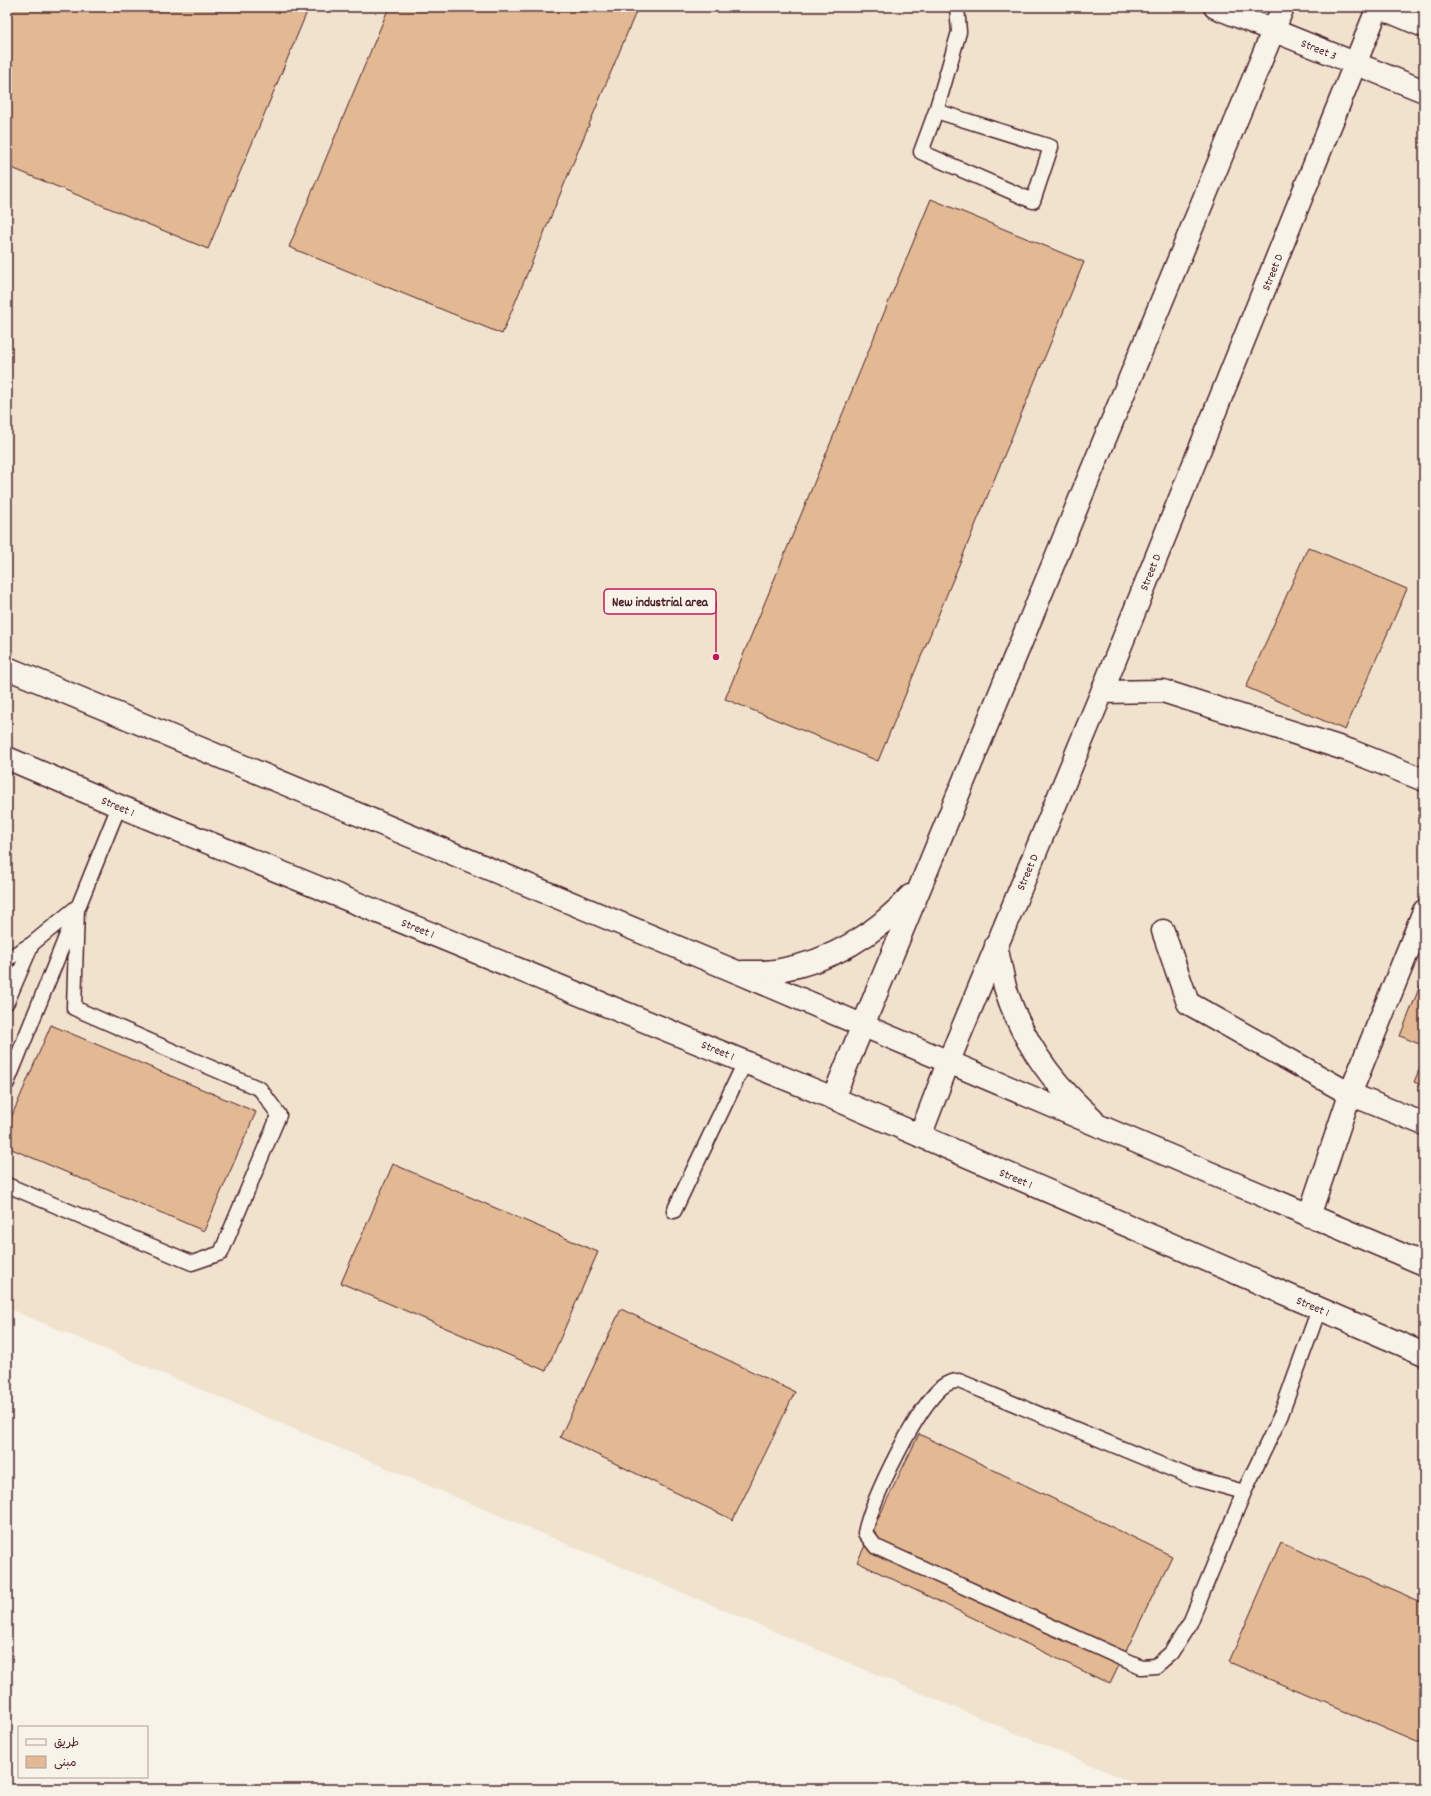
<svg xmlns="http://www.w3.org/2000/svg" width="1431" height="1796" font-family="Dekko,'Playpen Sans Arabic',sans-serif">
  <rect width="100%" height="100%" fill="#f7f3e8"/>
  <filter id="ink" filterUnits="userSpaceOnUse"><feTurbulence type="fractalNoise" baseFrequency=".025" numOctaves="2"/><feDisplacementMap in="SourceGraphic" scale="8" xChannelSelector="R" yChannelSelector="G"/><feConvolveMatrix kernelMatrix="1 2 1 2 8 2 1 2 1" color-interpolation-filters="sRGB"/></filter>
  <g filter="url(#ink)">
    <path fill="#f1e2ce" d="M7,7H1424V1789H1148L7,1308Z"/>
    <path fill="#e2b992" stroke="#4a1f2b" d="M7,7H309L208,249L7,166Z
      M389,7H638L502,334L289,247Z
      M931,199L1084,262L878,761L725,699Z
      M1308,547L1407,589L1345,730L1246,687Z
      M1424,976V1046L1400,1036Z
      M51,1025L256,1112L204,1231L7,1147V1127Z
      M1424,1058V1086L1414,1082Z
      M393,1164L598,1252L546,1371L341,1283Z
      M621,1309L795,1392L733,1520L560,1437Z
      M919,1434L1172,1556L1110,1684L857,1562Z
      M1281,1543L1424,1604V1745L1229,1662Z"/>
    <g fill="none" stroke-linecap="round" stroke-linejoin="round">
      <g stroke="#4a1f2b" stroke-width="17">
        <path id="service" d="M936,111L1051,147L1033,201L921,152L936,111L959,32L957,7
          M7,959L32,944L77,907
          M7,1002L32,944
          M7,1083L119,806
          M7,1185L192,1263L221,1253L279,1115L260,1089L74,1008L77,907
          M674,1211L745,1062
          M1244,1492L1190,1623L1171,1653L1156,1666L1141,1667L876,1547L865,1533C872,1499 916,1409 942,1387C947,1383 952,1381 959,1381L1193,1478L1244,1492L1280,1417L1319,1309"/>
      </g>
      <g stroke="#4a1f2b" stroke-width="25">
        <path id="minor" d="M1215,7L1424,91
          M1379,7L1424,26
          M7,668L737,972L1424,1264
          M1102,692L1163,691L1351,751L1424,780
          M7,758L119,806L833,1098L1424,1354
          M1163,931L1188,1003L1350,1094L1424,1124
          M996,945C999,959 1002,974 1005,987C1021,1039 1052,1083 1092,1118
          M743,972C755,972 768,973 780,970C831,961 875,935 910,896
          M833,1098L1283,7
          M920,1136L948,1063L1102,692L1378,7
          M1309,1216L1350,1094L1424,911"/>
      </g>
      <use href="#service" stroke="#f7f3e8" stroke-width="14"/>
      <use href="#minor" stroke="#f7f3e8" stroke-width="22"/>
    </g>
  </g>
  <g text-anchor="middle" stroke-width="3" stroke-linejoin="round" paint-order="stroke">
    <g font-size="12" fill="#4a1f2b" stroke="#f7f3e8">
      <text transform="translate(1319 49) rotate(22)" y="4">Street 3</text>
      <text transform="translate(1272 272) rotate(-68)" y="4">Street D</text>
      <text transform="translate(1150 572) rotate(-68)" y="4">Street D</text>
      <text transform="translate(118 806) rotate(23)" y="4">Street 1</text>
      <text transform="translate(1027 872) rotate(-67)" y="4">Street D</text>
      <text transform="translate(418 928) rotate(22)" y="4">Street 1</text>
      <text transform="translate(718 1050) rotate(22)" y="4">Street 1</text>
      <text transform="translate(1016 1178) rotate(23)" y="4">Street 1</text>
      <text transform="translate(1313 1306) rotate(23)" y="4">Street 1</text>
    </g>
  </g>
  <path fill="none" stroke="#c2185b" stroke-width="1.5" d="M716 657L716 601"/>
  <circle fill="#c2185b" stroke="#f7f3e8" stroke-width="1.5" cx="716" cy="657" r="4"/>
  <rect fill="#f7f3e8" stroke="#c2185b" stroke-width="1.5" x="604" y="589" width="112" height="25" rx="4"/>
  <g font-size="13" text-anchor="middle" font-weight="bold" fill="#4a1f2b">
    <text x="660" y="606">New industrial area</text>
  </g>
  <rect width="1431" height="1796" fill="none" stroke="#f7f3e8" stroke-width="24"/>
  <rect x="12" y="12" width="1407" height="1772" fill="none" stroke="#4a1f2b" stroke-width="1.5" filter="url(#ink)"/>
  <rect x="18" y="1726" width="130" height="52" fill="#f7f3e8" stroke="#b29e9c"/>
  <rect x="26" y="1739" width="20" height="6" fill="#f7f3e8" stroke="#b29e9c"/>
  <text x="54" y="1746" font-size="12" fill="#4a1f2b">طريق</text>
  <rect x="26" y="1756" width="20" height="12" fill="#e2b992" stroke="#b29e9c"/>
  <text x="54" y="1766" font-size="12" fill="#4a1f2b">مبنى</text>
</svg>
